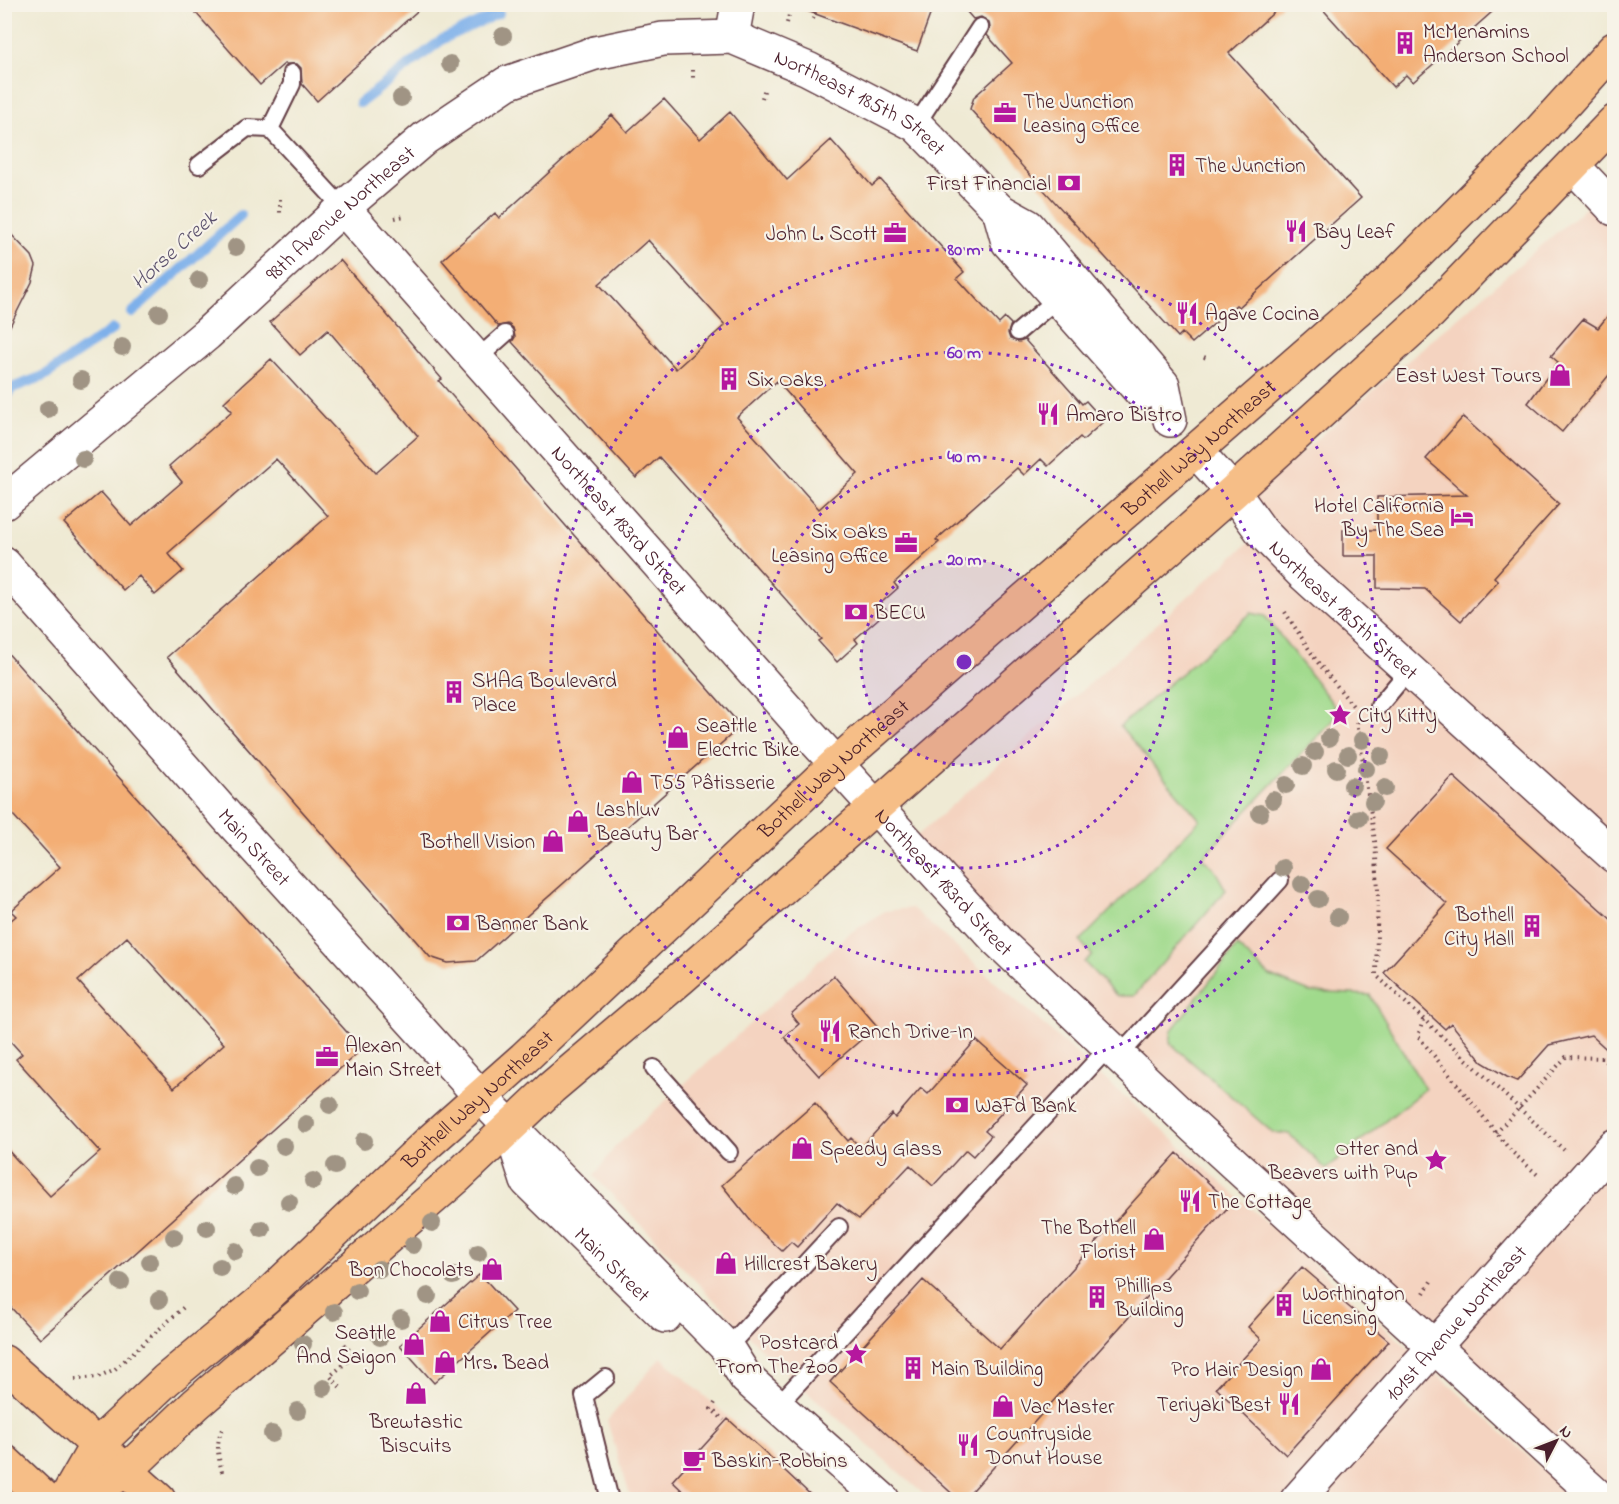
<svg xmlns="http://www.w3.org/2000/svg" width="1619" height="1504" font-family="'Indie Flower',sans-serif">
  <rect width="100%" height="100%" fill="#f7f3e8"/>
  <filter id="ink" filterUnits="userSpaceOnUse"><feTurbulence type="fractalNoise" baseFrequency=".0167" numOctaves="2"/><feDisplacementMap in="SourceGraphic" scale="12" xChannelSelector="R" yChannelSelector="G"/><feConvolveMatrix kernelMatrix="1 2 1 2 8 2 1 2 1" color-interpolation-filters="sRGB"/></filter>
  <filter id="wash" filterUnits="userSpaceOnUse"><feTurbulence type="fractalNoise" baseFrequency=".008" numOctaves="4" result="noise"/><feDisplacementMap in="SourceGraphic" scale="24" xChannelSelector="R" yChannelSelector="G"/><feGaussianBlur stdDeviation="1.35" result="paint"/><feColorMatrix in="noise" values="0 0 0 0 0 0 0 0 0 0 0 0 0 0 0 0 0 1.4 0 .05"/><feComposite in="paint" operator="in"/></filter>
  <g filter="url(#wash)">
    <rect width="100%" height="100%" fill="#efead4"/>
    <path fill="#f4d3c0" d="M1599,196L1614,210V1499L908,844L1261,532L1246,500Z
      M912,908L1453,1388L1575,1499H929L777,1365L594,1176L615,1147L847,935L885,911Z
      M661,1357L820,1499H631L607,1421Z"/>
    <path fill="#a0da8c" stroke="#757c5c" stroke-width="1.5" d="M1251,613L1265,616L1340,713L1202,858L1213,867L1226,890L1134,996H1117L1084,962L1092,955L1080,941L1200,820L1120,726Z
      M1237,946L1270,976L1310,992L1370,995L1425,1089L1326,1169L1289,1134L1272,1132L1170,1043L1172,1030Z"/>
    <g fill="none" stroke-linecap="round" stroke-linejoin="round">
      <path stroke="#7eb0ea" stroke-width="10" d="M360,103L443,39L499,13
        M132,313L241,215
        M4,401L12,388L44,376L113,329"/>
    </g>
    <g id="blocks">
      <path fill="#f3ae75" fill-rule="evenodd" d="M188,4H425L317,101L302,84L301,68L297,64H284L260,85Z
        M800,4H934L917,51L799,8Z
        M960,4H1283L1229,53L1361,198L1239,307L1236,305L1192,343L1182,333L1178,337L970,109L974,97L1012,63L987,35L990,28L989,22L981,17L973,19Z
        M1318,4H1501L1413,82L1406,75L1393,87Z
        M664,99L700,139L730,112L787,180L831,140L872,186L880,179L964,272L957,278L999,324L1005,318L1011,324L1008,333L1010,339L1019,342L1025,340L1082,404L1086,401L1104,421L1083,440L1080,437L1048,466L1041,459L1024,475L1017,468L936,540L939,542L894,583L898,588L881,603L887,611L855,639L858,643L837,662L818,641L821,639L659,457L636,478L512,342L515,337L513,328L508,324L498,326L442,260L495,213L499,218L612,115L627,132ZM648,240L725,325L676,369L599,284ZM777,381L858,474L819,509L737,417Z
        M4,227L32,256L36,266L32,282L4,338Z
        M340,260L442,379L439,381L741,726L476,961L448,963L430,957L167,657L328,516L276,459L168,553L183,571L155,595L139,576L123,590L64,523L101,492L131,526L182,482L169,466L232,411L224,402L271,359L376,473L418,436L328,330L300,355L270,322Z
        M1614,308V369L1562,432L1528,403L1558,362L1551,356L1583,319L1598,328Z
        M1463,417L1559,504L1494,577L1498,581L1461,621L1425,589L1377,588V556H1343V530H1377V497L1467,495L1426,459Z
        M4,649L362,1049L40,1339L4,1300V1146L50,1196L100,1152L16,1059L22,1054L4,1034V926L16,916L11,911L60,867L4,805ZM127,937L224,1044L174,1088L78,981Z
        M1453,776L1614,922V1056L1591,1035L1549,1045L1517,1081L1507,1077L1482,1062L1451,1023L1445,1029L1384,973L1447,904L1386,849Z
        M834,976L877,1026L819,1076L784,1037L799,1024L791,1014Z
        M976,1040L1027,1085L985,1131L991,1136L973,1156L966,1150L933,1186L910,1165L859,1219L837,1203L797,1247L791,1242L782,1251L754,1225L722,1185L815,1103L848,1141L851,1138L861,1148L892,1114L895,1118L921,1088L928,1094Z
        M1177,1153L1231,1204L964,1500H959L830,1382L923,1280L1000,1349Z
        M1302,1267L1389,1341L1286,1455L1216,1388L1261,1339L1248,1327Z
        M480,1274L514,1311L434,1383L400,1345Z
        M728,1419L767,1454L816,1500H692L672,1481Z"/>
    </g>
  </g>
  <g filter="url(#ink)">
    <use href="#blocks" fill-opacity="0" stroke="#633d44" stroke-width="1.5"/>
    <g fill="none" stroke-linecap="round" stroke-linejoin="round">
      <g stroke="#633d44" stroke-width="20">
        <path id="service" d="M916,125L980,27
          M270,129L292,84V73
          M199,165L247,128L270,129L343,208
          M1018,332L1057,299
          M478,358L505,334
          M1379,706L1409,670
          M1119,1056L1280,880
          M654,1068L729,1152
          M727,1348L839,1227
          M606,1378L584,1396L610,1500
          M777,1406L1109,1047"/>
      </g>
      <g stroke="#633d44" stroke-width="36">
        <g id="minor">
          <path d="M732,37L738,4"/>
          <path d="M1574,167L1614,209"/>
          <path id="s1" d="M343,208L808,733L998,941L1195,1128L1602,1500"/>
          <path d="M999,210L1008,242L1142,393"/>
          <path id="s2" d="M4,503L207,334L343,208L425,138L507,83L595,53L663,39L732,37L808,69L916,125L999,210L1028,226L1163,385L1170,420"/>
          <path id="s3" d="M4,564L229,819L480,1096L727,1348L746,1378L883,1500"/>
          <path id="s4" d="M511,1131L527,1181L665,1316"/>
          <path id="s5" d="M1297,1500L1614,1146"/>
        </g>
      </g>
      <g stroke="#633d44" stroke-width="36">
        <g id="tertiary">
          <path id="s6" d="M1197,452L1233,492L1262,532L1302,573L1614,856"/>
        </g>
      </g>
      <g stroke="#633d44" stroke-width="36">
        <g id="primary">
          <path d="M4,1362L159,1500"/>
          <path d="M4,1461L46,1500"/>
          <path id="s7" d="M65,1500L96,1446L166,1380L265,1298L428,1143L524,1058L837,763L1389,282L1537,134L1614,49"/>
          <path d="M77,1500L127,1470L195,1405L457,1177L551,1088L681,978L1233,492L1430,313L1614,122"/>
        </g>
      </g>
      <path stroke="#633d44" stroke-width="4" stroke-dasharray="1.5 4.5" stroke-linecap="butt" d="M813,19L818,4
        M787,23L790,11
        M693,70V81
        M762,98L765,88
        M280,199V216
        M395,218L405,216
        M1204,357L1209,359
        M1285,612L1316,660L1353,706
        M1357,722L1375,841L1378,890L1376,975L1564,1150
        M1423,1020L1418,1036L1511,1151L1540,1177
        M1496,1133L1566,1057L1603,1058L1614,1068
        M1424,1293L1433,1278
        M75,1379L98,1377L115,1369L186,1305
        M340,1387L330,1376L354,1356L342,1341
        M715,1403L711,1409L724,1420
        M222,1472C218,1455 215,1444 223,1427"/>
      <use href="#service" stroke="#fff" stroke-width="16"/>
      <use href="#minor" stroke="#fff" stroke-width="33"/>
      <use href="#tertiary" stroke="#fff" stroke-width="33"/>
      <use href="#primary" stroke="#f6be87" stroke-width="33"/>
    </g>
    <g fill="#a09484">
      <circle cx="503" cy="36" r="9"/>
      <circle cx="450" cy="64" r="9"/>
      <circle cx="401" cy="98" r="9"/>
      <circle cx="236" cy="247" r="9"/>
      <circle cx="199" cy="280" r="9"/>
      <circle cx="159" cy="313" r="9"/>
      <circle cx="122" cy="347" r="9"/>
      <circle cx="81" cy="380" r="9"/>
      <circle cx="48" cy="409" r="9"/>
      <circle cx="83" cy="459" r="9"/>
      <circle cx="1329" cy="738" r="9"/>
      <circle cx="1362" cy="740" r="9"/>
      <circle cx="1315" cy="752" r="9"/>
      <circle cx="1348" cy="755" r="9"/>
      <circle cx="1381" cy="756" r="9"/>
      <circle cx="1303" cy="766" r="9"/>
      <circle cx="1336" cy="769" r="9"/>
      <circle cx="1366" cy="769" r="9"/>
      <circle cx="1286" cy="785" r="9"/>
      <circle cx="1352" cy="786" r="9"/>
      <circle cx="1385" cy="788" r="9"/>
      <circle cx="1273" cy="800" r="9"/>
      <circle cx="1373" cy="802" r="9"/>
      <circle cx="1260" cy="813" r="9"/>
      <circle cx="1359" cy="818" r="9"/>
      <circle cx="1283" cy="868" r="9"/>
      <circle cx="1302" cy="884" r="9"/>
      <circle cx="1318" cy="899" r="9"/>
      <circle cx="1338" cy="917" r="9"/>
      <circle cx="330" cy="1105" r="9"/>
      <circle cx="306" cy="1124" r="9"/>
      <circle cx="364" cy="1141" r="9"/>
      <circle cx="284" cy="1146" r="9"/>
      <circle cx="335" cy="1166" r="9"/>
      <circle cx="257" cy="1168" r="9"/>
      <circle cx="313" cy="1181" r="9"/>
      <circle cx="234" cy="1186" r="9"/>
      <circle cx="289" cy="1202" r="9"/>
      <circle cx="432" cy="1223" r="9"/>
      <circle cx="207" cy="1228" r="9"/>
      <circle cx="262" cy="1229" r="9"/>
      <circle cx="174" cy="1237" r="9"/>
      <circle cx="413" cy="1245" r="9"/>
      <circle cx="235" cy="1251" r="9"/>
      <circle cx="478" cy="1253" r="9"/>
      <circle cx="150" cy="1262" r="9"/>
      <circle cx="220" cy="1267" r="9"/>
      <circle cx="379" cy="1269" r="9"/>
      <circle cx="453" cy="1276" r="9"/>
      <circle cx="121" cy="1282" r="9"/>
      <circle cx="357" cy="1291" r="9"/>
      <circle cx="428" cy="1296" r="9"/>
      <circle cx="159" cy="1300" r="9"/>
      <circle cx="334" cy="1312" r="9"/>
      <circle cx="401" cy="1319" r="9"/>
      <circle cx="380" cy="1337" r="9"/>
      <circle cx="303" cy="1344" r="9"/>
      <circle cx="324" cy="1388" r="9"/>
      <circle cx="298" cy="1411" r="9"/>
      <circle cx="272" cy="1434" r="9"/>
    </g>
  </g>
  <circle cx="964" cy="662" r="103" fill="#7b2cbf" fill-opacity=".12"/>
  <g fill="none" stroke="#7b2cbf" stroke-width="3" stroke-dasharray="3 6">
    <circle cx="964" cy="662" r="103"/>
    <circle cx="964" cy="662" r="206"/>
    <circle cx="964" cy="662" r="310"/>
    <circle cx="964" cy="662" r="413"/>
  </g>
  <defs>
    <g id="building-bare" transform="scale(1.8)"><path d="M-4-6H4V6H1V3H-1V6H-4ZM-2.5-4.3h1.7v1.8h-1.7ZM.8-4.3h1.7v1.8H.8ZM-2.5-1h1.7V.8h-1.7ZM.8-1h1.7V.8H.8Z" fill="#b5179e" stroke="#f7f3e8" stroke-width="2.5" paint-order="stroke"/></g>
    <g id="office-bare" transform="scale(1.8)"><path d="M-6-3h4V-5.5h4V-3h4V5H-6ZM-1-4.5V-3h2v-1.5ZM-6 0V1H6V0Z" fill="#b5179e" stroke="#f7f3e8" stroke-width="2.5" paint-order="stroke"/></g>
    <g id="bank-bare" transform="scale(1.8)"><path d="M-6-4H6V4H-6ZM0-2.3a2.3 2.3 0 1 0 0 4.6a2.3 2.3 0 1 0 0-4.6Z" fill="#b5179e" stroke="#f7f3e8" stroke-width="2.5" paint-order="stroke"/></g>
    <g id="restaurant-bare" transform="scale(1.8)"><path d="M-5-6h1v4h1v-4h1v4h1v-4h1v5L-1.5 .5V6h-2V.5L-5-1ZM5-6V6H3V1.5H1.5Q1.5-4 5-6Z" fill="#b5179e" stroke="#f7f3e8" stroke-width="2.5" paint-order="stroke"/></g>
    <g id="shop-bare" transform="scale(1.8)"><path d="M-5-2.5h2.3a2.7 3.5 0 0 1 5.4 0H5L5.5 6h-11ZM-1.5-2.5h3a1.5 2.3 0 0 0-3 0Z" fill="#b5179e" stroke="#f7f3e8" stroke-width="2.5" paint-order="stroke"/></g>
    <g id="hotel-bare" transform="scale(1.8)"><path d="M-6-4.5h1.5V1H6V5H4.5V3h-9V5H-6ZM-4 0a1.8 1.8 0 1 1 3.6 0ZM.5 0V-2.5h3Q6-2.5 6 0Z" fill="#b5179e" stroke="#f7f3e8" stroke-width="2.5" paint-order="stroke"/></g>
    <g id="sight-bare" transform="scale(1.8)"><path d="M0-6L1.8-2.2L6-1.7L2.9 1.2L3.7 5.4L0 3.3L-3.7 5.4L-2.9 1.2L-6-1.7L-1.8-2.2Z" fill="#b5179e" stroke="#f7f3e8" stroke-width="2.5" paint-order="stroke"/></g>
    <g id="cafe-bare" transform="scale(1.8)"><path d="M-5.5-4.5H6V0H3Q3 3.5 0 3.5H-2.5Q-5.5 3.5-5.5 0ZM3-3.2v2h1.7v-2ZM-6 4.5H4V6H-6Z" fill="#b5179e" stroke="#f7f3e8" stroke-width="2.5" paint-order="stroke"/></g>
  </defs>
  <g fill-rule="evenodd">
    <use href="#building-bare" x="1405" y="43"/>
    <use href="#office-bare" x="1005" y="113"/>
    <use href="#building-bare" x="1177" y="165"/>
    <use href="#bank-bare" x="1069" y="183"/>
    <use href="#restaurant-bare" x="1296" y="231"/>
    <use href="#office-bare" x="895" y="233"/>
    <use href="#restaurant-bare" x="1187" y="313"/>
    <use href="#shop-bare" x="1560" y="375"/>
    <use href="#building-bare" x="729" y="379"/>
    <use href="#restaurant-bare" x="1048" y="414"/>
    <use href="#hotel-bare" x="1462" y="517"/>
    <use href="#office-bare" x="906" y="543"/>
    <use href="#bank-bare" x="856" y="612"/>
    <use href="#building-bare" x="454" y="692"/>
    <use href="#sight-bare" x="1340" y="715"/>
    <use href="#shop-bare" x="678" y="737"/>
    <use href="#shop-bare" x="632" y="782"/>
    <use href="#shop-bare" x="578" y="821"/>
    <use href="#shop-bare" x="553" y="841"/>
    <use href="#bank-bare" x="458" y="923"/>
    <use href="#building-bare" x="1532" y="926"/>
    <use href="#restaurant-bare" x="830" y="1031"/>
    <use href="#office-bare" x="327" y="1057"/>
    <use href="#bank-bare" x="957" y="1105"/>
    <use href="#shop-bare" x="802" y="1148"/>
    <use href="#sight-bare" x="1436" y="1160"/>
    <use href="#restaurant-bare" x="1190" y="1201"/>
    <use href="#shop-bare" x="1154" y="1239"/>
    <use href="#shop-bare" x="726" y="1263"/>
    <use href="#shop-bare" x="492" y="1269"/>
    <use href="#building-bare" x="1097" y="1297"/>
    <use href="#building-bare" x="1284" y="1305"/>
    <use href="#shop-bare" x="440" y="1321"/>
    <use href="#shop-bare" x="414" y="1344"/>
    <use href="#sight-bare" x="856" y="1354"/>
    <use href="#shop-bare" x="445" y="1362"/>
    <use href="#building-bare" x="913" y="1368"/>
    <use href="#shop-bare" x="1321" y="1369"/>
    <use href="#shop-bare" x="416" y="1393"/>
    <use href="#restaurant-bare" x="1289" y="1404"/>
    <use href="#shop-bare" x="1003" y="1406"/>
    <use href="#restaurant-bare" x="968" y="1445"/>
    <use href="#cafe-bare" x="694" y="1460"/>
  </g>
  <g text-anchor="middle" stroke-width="4.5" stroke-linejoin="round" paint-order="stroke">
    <g font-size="21" fill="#4a1f2b" stroke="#f7f3e8" text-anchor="start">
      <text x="1423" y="38">McMenamins<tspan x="1423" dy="24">Anderson School</tspan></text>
      <text x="1023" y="108">The Junction<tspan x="1023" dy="24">Leasing Office</tspan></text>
      <text x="1195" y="172">The Junction</text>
      <text x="1051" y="190" text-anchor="end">First Financial</text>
      <text x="1314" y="238">Bay Leaf</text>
      <text x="877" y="240" text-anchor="end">John L. Scott</text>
      <text x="1205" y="320">Agave Cocina</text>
      <text x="1542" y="382" text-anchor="end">East West Tours</text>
      <text x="747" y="386">Six Oaks</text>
      <text x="1066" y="421">Amaro Bistro</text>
      <text x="1444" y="512" text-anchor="end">Hotel California<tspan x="1444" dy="24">By The Sea</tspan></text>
      <text x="888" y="538" text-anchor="end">Six Oaks<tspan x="888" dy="24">Leasing Office</tspan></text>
      <text x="874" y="619">BECU</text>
      <text x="472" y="687">SHAG Boulevard<tspan x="472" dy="24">Place</tspan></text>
      <text x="1358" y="722">City Kitty</text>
      <text x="696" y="732">Seattle<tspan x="696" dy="24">Electric Bike</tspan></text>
      <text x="650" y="789">T55 Pâtisserie</text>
      <text x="596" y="816">Lashluv<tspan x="596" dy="24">Beauty Bar</tspan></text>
      <text x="535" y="848" text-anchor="end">Bothell Vision</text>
      <text x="1514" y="921" text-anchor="end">Bothell<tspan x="1514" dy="24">City Hall</tspan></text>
      <text x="476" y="930">Banner Bank</text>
      <text x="848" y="1038">Ranch Drive-In</text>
      <text x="345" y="1052">Alexan<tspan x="345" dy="24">Main Street</tspan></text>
      <text x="975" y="1112">WaFd Bank</text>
      <text x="820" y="1155">Speedy Glass</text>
      <text x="1418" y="1155" text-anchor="end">Otter and<tspan x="1418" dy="24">Beavers with Pup</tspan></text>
      <text x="1208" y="1208">The Cottage</text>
      <text x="1136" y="1234" text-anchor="end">The Bothell<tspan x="1136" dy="24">Florist</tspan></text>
      <text x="744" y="1270">Hillcrest Bakery</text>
      <text x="474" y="1276" text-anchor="end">Bon Chocolats</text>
      <text x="1115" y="1292">Phillips<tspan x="1115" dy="24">Building</tspan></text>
      <text x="1302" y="1300">Worthington<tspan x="1302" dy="24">Licensing</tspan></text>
      <text x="458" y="1328">Citrus Tree</text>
      <text x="396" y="1339" text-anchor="end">Seattle<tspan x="396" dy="24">And Saigon</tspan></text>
      <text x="838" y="1349" text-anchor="end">Postcard<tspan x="838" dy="24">From The Zoo</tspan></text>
      <text x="463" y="1369">Mrs. Bead</text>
      <text x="931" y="1375">Main Building</text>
      <text x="1303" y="1376" text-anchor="end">Pro Hair Design</text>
      <text x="1271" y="1411" text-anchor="end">Teriyaki Best</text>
      <text x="1021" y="1413">Vac Master</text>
      <text x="416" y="1428" text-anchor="middle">Brewtastic<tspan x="416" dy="24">Biscuits</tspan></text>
      <text x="986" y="1440">Countryside<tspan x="986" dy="24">Donut House</tspan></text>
      <text x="712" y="1467">Baskin-Robbins</text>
    </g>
    <g font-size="21" fill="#4a1f2b" stroke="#f7f3e8">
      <text dy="7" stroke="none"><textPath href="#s2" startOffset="1032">Northeast 185th Street</textPath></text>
      <text dy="7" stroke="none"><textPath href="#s2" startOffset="444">98th Avenue Northeast</textPath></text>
      <text dy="7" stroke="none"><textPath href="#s7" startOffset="1550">Bothell Way Northeast</textPath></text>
      <text dy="7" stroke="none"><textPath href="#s1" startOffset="417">Northeast 183rd Street</textPath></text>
      <text dy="7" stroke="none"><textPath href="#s6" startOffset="216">Northeast 185th Street</textPath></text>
      <text dy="7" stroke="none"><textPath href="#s7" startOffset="1064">Bothell Way Northeast</textPath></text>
      <text dy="7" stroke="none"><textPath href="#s3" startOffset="378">Main Street</textPath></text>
      <text dy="7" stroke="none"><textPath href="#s1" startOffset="903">Northeast 183rd Street</textPath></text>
      <text dy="7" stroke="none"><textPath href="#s7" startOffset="578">Bothell Way Northeast</textPath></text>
      <text dy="7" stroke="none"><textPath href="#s4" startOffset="172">Main Street</textPath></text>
      <text dy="7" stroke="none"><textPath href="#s5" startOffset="238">101st Avenue Northeast</textPath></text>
    </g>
    <g font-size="22" font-style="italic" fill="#5c526e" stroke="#f7f3e8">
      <text transform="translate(173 249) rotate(-42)" y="8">Horse Creek</text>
    </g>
  </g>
  <circle cx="964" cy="662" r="9" fill="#7b2cbf" stroke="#f7f3e8" stroke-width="3"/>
  <g font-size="18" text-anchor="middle" font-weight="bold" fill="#7b2cbf" stroke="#f7f3e8" stroke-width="4.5" stroke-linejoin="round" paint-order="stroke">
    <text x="964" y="255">80 m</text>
    <text x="964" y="358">60 m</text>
    <text x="964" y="462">40 m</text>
    <text x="964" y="565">20 m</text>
  </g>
  <rect width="1619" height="1504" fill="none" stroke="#f7f3e8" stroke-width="24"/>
  <g transform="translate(1556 1441) rotate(48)" stroke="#f7f3e8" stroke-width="4.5" paint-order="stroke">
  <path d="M0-4.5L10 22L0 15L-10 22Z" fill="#4a1f2b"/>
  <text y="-9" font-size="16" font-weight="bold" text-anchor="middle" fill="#4a1f2b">N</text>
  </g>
</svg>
